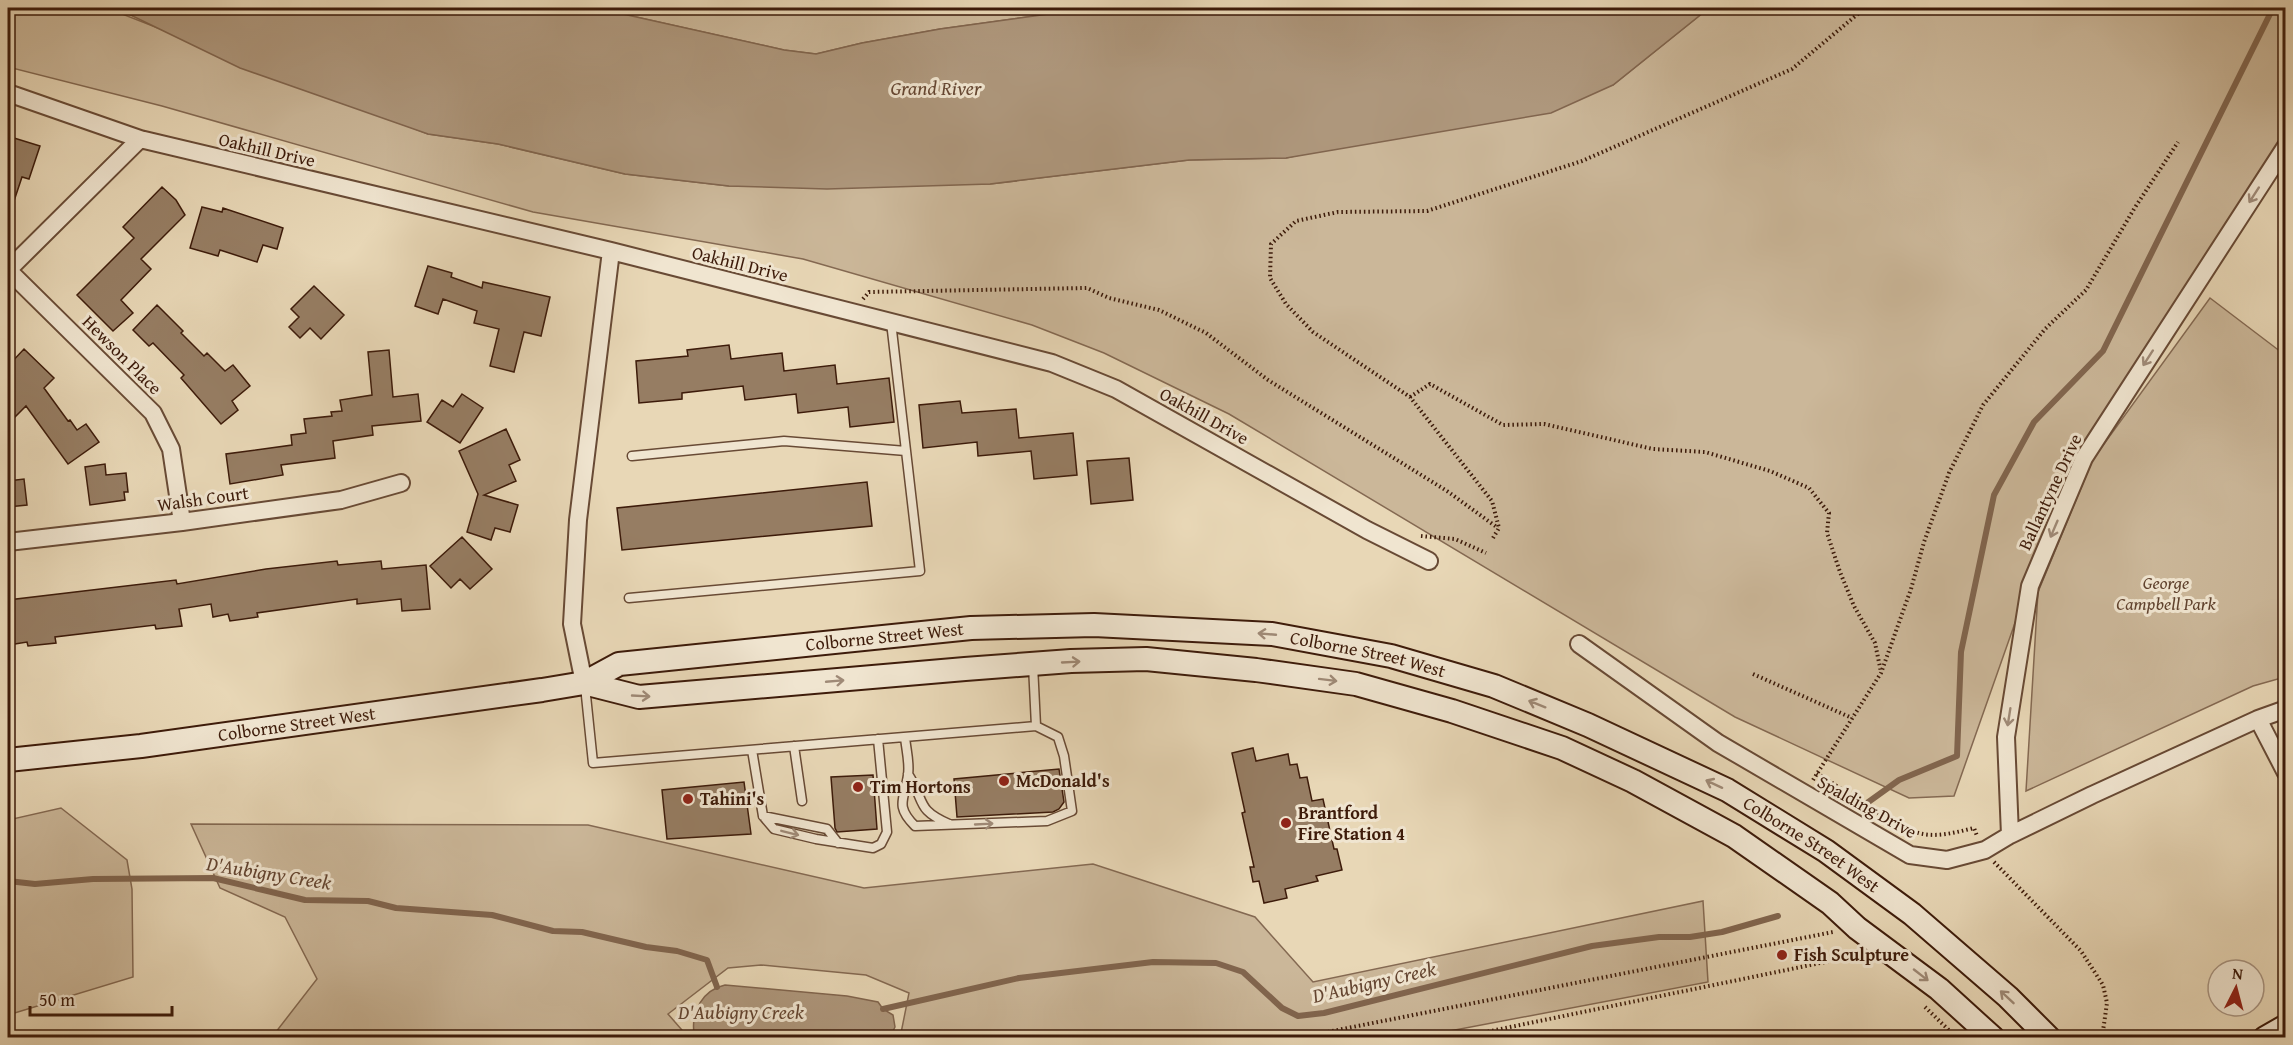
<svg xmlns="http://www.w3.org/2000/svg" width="2293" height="1045" font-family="'Gentium Book Plus',serif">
  <rect width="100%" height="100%" fill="#e8d7b6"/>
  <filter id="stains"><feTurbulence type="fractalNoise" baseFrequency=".00333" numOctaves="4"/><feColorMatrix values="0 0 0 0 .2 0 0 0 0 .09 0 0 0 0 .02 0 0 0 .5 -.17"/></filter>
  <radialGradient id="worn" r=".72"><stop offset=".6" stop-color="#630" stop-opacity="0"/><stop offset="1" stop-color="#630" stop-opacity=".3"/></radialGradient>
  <path fill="#cbb799" stroke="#846952" stroke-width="1.5" d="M8,8H107L428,134L498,144L625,174L729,186L990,184L1189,160L1286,158L1613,85L1709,8H2285V143L2084,458L2028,586L1954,796L1909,798L1735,717L1229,414L1104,353L1032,325L803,259L533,212L162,106L8,67Z
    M596,8H1092L940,29L862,43L816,54L784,50Z
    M2210,298L2285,355V677L2253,686L2026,791L2038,592L2093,459Z
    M61,808L127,860L132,889L133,977L8,1015V820Z
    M191,824L588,825L864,888L1093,864L1255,917L1313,982L1703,901L1708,982L1418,1037L900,1038L909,993L866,975L761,965L728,968L668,1014L688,1037H272L317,979L285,917L220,888Z"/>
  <path fill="#ae977c" stroke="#81654e" stroke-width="1.5" d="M116,8H596L784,50L816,54L862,43L940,29L1092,8H1709L1613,85L1551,113L1286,158L1189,160L990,184L827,189L729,186L625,174L498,144L428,134L240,68Z
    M725,985L847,996L878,1002L883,1009L893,1015L895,1027L890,1037H700L694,1033C691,1011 703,990 725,985Z"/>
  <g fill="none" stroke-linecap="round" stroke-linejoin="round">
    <path stroke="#81654e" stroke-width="6" d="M1867,803L1899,780L1957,756L1961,652L1994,495L2034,422L2103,351L2273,8
      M8,881L35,884L93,879L213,878L305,900L368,901L396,908L492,915L553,931L582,932L646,947L677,951L707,960L717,987
      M883,1009L1019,978L1153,962L1216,963L1243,972L1282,1008L1298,1016L1324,1013L1592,946L1659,937H1690L1722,932L1778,916"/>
  </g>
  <path fill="#967d63" stroke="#3d1b0a" stroke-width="1.5" d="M14,138L40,146L29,179L22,177L10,213L8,212V159Z
    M162,187L176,200L185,215L141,259L151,269L121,300L133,313L113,331L77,295L134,238L123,227Z
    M202,207L222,212L223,208L283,228L277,249L263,245L257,262L220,250L218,256L190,248Z
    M428,266L452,273L451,277L482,288L483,282L550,297L541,336L524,332L514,372L490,366L499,329L474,323L477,311L443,299L438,314L415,306Z
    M314,286L344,315L321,339L310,328L300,338L289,327L299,317L291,309Z
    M157,305L183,331L181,333L204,356L207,353L225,371L233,365L250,386L232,401L238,410L221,424L181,378L184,375L153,343L149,346L133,330Z
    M729,345L731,359L782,353L784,371L835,365L837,384L889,378L894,422L850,427L848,407L798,413L796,394L745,400L743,386L682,393V399L639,403L636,361L688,356L687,350Z
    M24,349L54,378L44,388L68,421L70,420L77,430L86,424L99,442L68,464L26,406L8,424V366Z
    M389,350L393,397L418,394L421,421L372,426L373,435L333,441L335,458L281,465L283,475L230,484L226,454L292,445L291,435L306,433L304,419L332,416L331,412L342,411L340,400L372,395L368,352Z
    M462,394L483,408L460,443L427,422L442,400L453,407Z
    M960,401L962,413L1016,409L1019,438L1073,433L1077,475L1034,479L1031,451L978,456L977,442L923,448L919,405Z
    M506,429L520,460L509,465L516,481L484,495L518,505L510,532L495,528L491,540L467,532L478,494L459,451Z
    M1129,458L1133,500L1091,504L1087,461Z
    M105,464L106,475L126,473L128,492H124L125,500L90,505L85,467Z
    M24,479L27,505L8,507V481Z
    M867,482L872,526L622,550L617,508Z
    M462,537L492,569L470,589L460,579L451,588L430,566Z
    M337,561L338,565L381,561L382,569L426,565L430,609L402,611L401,599L357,604V599L257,613L258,617L230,621L228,614L213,617L211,604L179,609L182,626L156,629L155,625L55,637L56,643L28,646L27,642L8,645V600L176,580L177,584L266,569Z
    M1253,748L1256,761L1288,754L1290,765L1297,764L1300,778L1307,777L1312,801L1323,799L1334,849H1337L1342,870L1316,876L1318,881L1285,889L1287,898L1264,903L1259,881L1253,882L1250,867H1254L1242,813L1245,812L1232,753Z
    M1059,769L1064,802L1059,809L1053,812L957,817L954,779Z
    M873,775L877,829L837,832L835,828L831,777Z
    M744,782L751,834L667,839L662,790Z"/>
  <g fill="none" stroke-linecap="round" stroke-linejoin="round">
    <g stroke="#684a35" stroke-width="11">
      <path id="lane" d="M632,456L784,441L906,451
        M629,598L920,571L891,322
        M585,686L593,763L1036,726L1033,665
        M905,737C906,749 910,763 908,775C905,799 894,805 915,826L1047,821L1072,811L1064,756L1058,737L1036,726
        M794,746L802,801
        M752,750L763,816L774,829L816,839L873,848L881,844L887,832L878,739
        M908,774C926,802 915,809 949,824
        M763,816L827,829L838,843"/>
    </g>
    <g stroke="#684a35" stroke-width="20">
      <path id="street" d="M8,93L140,139L611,251L1052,363L1116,389L1367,530L1429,561
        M8,270L153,413L171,449L182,522
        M8,270L140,139
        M8,542L182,522L341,500L401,483
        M1579,644L1718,743L1910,855L1947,860L1985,850L2010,835L2092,795L2258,719L2286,709
        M584,683L572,624L578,520L611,251
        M2258,719L2286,773
        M2010,835L2006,737L2030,586L2084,458L2286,146"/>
    </g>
    <g stroke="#3d1b0a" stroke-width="26">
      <g id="secondary">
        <path d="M584,683L639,697L965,669L1071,661L1146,659L1256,670L1356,684L1452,711L1562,748L1633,781L1734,836L1830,903L1857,928L1939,989L1993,1038"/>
        <path id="s1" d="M8,760L141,746L542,690L584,683L619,664L971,628L1094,625L1272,634L1391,656L1494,686L1588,725L1727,790L1826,851L1912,914L2008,997L2049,1038"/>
        <path d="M2265,1038L2286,1026"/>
      </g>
    </g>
    <path stroke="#3d1b0a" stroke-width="4" stroke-dasharray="1.5 3" stroke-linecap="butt" d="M863,299L869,292L1087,288L1109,298L1159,310L1206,333L1268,380L1447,491L1498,528
      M1410,397L1430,384L1503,425L1544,424L1653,449L1705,452L1770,471L1809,488L1829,513L1827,533L1840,572L1854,606L1875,643L1881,672
      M1421,536L1455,539L1486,553
      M1493,538L1499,528L1492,501L1410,397L1313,332L1286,304L1270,278L1271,244L1296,221L1338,212L1427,211L1582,161L1792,69L1865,8
      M1753,674L1852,718
      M1817,773C1839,787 1901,831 1923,834C1940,837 1957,832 1974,828L1977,836
      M1813,780L1881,673L1911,589L1924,542L1949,473L1983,405L2045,329L2086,290L2134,209L2178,142
      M1994,862L2081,951L2103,985L2107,1003L2102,1038
      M1925,1007L1957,1038
      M1297,1038L1833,932
      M1457,1038L1859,955"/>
    <use href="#lane" stroke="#f0e5d0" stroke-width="8"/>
    <use href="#street" stroke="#f0e5d0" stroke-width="16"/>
    <use href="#secondary" stroke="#f0e5d0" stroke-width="22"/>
  </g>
  <defs><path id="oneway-shaft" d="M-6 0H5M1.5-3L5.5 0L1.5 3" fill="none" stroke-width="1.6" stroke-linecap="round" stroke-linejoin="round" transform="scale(1.5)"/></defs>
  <g stroke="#9f8a77">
    <use href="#oneway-shaft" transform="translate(2254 195) rotate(123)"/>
    <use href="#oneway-shaft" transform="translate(2148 358) rotate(123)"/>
    <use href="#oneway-shaft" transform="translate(2054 529) rotate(113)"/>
    <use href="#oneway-shaft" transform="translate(1267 634) rotate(-175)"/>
    <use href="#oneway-shaft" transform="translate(1071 662) rotate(-3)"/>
    <use href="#oneway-shaft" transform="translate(1328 680) rotate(7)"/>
    <use href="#oneway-shaft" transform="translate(835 681) rotate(-5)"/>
    <use href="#oneway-shaft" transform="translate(641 696) rotate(3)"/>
    <use href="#oneway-shaft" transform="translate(1537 704) rotate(-158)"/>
    <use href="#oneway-shaft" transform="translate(2009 717) rotate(99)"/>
    <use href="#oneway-shaft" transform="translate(1714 784) rotate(-155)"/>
    <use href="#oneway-shaft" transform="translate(984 824) rotate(-3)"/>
    <use href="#oneway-shaft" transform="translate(790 833) rotate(14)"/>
    <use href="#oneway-shaft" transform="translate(1921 975) rotate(38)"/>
    <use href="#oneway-shaft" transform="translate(2007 997) rotate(-137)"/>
  </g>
  <g fill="#8f2418" stroke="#f0e5d0" stroke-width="2">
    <circle cx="1004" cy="781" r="6"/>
    <circle cx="858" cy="787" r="6"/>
    <circle cx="688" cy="799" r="6"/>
    <circle cx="1286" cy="823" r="6"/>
    <circle cx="1782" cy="955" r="6"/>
  </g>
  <g text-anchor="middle" stroke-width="6" stroke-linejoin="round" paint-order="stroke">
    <g font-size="18" fill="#3d1b0a" stroke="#f0e5d0">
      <text transform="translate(267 150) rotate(13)" y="6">Oakhill Drive</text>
      <text transform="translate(740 264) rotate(14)" y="6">Oakhill Drive</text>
      <text transform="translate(122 355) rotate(45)" y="6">Hewson Place</text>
      <text transform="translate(1204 416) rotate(29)" y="6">Oakhill Drive</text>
      <text transform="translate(2050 492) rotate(-65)" y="6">Ballantyne Drive</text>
      <text transform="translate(203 499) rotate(-8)" y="6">Walsh Court</text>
      <text dy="6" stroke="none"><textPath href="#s1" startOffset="888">Colborne Street West</textPath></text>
      <text dy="6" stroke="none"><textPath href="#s1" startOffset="1374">Colborne Street West</textPath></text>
      <text dy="6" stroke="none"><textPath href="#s1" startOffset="291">Colborne Street West</textPath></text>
      <text transform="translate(1867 807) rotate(29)" y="6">Spalding Drive</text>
      <text dy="6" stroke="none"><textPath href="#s1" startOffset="1860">Colborne Street West</textPath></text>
    </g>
    <g font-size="18" font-style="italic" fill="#60422e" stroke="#f0e5d0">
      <text x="2166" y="589">George<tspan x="2166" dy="21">Campbell Park</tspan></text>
    </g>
    <g font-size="18" font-weight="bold" fill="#3d1b0a" stroke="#f0e5d0" text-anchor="start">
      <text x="1016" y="787">McDonald's</text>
      <text x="870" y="793">Tim Hortons</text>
      <text x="700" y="805">Tahini's</text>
      <text x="1298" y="819">Brantford<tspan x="1298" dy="21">Fire Station 4</tspan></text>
      <text x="1794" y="961">Fish Sculpture</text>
    </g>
    <g font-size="20" font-style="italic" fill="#654632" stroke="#f0e5d0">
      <text x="936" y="95">Grand River</text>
      <text transform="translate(269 873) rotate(9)" y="7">D'Aubigny Creek</text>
      <text transform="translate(1374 982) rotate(-13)" y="7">D'Aubigny Creek</text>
      <text x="741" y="1019">D'Aubigny Creek</text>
    </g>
  </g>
  <rect width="2293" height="1045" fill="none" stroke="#e8d7b6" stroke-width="30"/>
  <rect x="9" y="9" width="2275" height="1027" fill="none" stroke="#3d1b0a" stroke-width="3"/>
  <rect x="15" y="15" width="2263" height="1015" fill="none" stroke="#3d1b0a" stroke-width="1.5"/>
  <g transform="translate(2236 988) rotate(6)"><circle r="28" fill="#f0e5d0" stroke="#a89481" stroke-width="1.5"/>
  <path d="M0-4.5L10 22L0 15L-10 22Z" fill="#8f2418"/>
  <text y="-9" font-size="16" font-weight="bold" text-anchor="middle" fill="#3d1b0a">N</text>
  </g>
  <path d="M30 1006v9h142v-9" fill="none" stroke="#3d1b0a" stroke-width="3"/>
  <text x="39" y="1006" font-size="18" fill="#3d1b0a" stroke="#f0e5d0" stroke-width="4.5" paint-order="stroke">50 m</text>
  <rect width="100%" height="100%" filter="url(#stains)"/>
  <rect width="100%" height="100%" fill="url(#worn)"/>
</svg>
